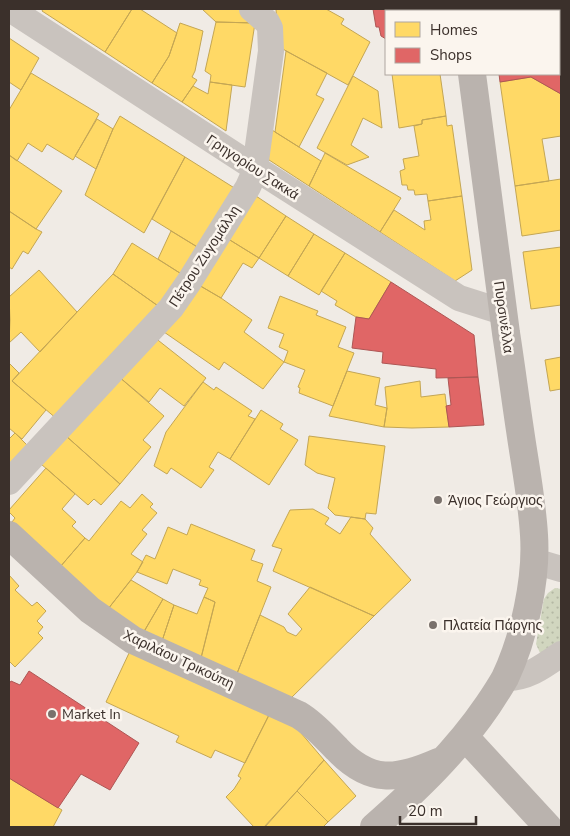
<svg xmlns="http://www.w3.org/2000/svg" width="570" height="836" font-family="'Nunito Sans',sans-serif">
  <defs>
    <pattern id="grass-dots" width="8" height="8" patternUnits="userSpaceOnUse" patternTransform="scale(1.25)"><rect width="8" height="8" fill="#d1d6bf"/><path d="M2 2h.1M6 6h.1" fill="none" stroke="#b4b8a4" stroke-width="1.8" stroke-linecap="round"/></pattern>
  </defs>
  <rect width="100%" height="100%" fill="#f0ebe5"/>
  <path fill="url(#grass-dots)" d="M555,588L561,589V645L540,653L536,644L544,599L548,593Z"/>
  <path fill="#ffd966" stroke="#c4a654" d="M43,9H132L105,52L42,11Z
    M132,9H140L177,33L169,56L152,83L105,52Z
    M202,9H239L255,23L216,22Z
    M276,9H326L344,19L341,24L370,42L348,85L281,48L277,26Z
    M490,9H561V43L559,41V11H490Z
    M216,22L255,23L245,87L210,82L211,75L205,71Z
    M180,23L203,31L195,71L192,77L197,80L182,102L152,83L169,56Z
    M9,38L39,58L21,90L9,82Z
    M286,51L327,73L316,95L324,99L299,147L275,132Z
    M31,73L99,114L73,160L47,144L42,152L28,143L17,161L9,155V110Z
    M392,74H440L446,116L422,120V124L399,128Z
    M353,76L378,91L382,128L363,118L351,145L369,157L347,165L317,148Z
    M531,77L561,94V136L542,139L549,181L515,186L500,82Z
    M210,82L232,85L226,131L182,102L193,86L208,94Z
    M120,116L185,157L144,233L85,195L113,129Z
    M446,116L447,126L452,125L462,196L428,201L427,194L415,195L414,190H408L407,185H402L400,171L405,169L403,159L419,156L414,126L422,124V120Z
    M97,119L113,129L96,169L75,156Z
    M272,130L321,161L309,186L266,158Z
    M325,153L401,198L380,232L309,186Z
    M9,155L62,191L36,229L9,211Z
    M185,157L236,189L199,248L152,219Z
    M561,179V230L522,236L515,186Z
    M253,194L286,216L259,258L225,237Z
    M462,196L472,270L455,281L380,232L394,210L425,230L424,221L431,220L428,201Z
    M9,211L36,229L42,232L28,254L23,251L12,269L9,267Z
    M286,216L314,234L288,276L259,258Z
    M171,231L199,248L183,275L158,259Z
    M314,234L345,253L319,295L288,276Z
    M225,237L259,258L252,268L243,263L221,298L197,284Z
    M132,243L183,275L161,308L113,274Z
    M561,247V305L531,309L523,252Z
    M345,253L391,282L369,319L356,317L335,305L337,301L321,291Z
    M39,270L77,312L40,352L21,332L9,343L10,320L9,297Z
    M113,274L161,308L57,419L12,381Z
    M197,284L221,298L252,320L244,332L284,362L263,389L224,362L219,370L164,332Z
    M280,296L318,311L316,315L346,327L338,347L354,353L333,406L299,393L300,388L298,387L305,370L284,362L288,351L279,347L284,334L268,328Z
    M154,337L206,378L184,406L160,388L149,402L118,376Z
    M561,357V389L550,391L545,360Z
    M9,363L19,373L12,381L46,410L22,439L9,428Z
    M347,371L380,378L375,405L387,408L384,427L329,416Z
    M118,376L164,416L143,440L151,447L120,484L66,436Z
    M420,381L421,397L445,394L449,427L412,428L384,427L387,408L385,387Z
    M203,382L214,390L216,387L252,411L248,416L255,419L230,459L218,452L209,467L214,470L201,488L171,468L167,474L154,466L166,432Z
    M261,410L283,424L280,429L298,440L269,485L230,459Z
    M15,433L32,450L9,474V439Z
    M66,436L120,484L101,505L94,499L88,505L41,464Z
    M309,436L385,446L376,514L366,513L365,519L335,515L328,508L335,478L317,473L305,465Z
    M46,468L75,494L62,509L76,522L72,526L85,538L60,567L12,522L15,518L9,512V510Z
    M142,494L153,504L150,507L157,513L142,530L147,534L131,554L143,562L137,572L108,609L60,567L85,538L89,541L121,501L130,508Z
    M313,509L329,518L325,524L340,534L351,517L365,519L373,528L370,534L411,580L374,616L273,571L282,549L272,546L290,510Z
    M191,524L255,550L251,560L263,564L257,581L271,587L236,676L200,662L215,602L204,597L208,588L199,585L201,580L173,569L167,584L137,572L146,555L155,559L168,527L187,535Z
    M9,575L19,586L15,590L32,606L37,602L46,611L37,621L43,627L38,633L43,638L15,667L9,661Z
    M131,580L163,599L142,635L108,609Z
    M310,587L374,616L288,701L236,676L260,615L284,627L287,632L296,636L302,629L288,614Z
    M204,597L215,602L200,662L161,644L174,605L197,614Z
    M163,599L174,605L161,644L142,635Z
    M130,651L271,711L245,763L215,750L211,758L176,742L179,736L106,702Z
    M271,711L290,720L324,760L297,791L264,827H254L226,797L234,789L241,778L238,776Z
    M324,760L356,796L328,822L297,791Z
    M9,778L62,810L53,827H9Z
    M297,791L328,822L323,827H265Z"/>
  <path fill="#e06666" stroke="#ae5654" d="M373,9H439V11H386V39L381,36L379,27H376Z
    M559,41L561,43V94L531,77L500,82L499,74H559Z
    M391,282L474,335L478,377L436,378V369L382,363L383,352L352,348L356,317L369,319Z
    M478,377L484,425L449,427L446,406L451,405L448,378Z
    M29,671L139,743L110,790L81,774L58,808L9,778V684L11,681L20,685Z"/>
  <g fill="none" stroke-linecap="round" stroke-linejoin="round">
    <path stroke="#c9c3be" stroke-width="26" d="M10,9L255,168L459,298L503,312
      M9,482L171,308L189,282L248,187L252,178L255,168L271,51L270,28L267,22L252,9
      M534,561L561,569
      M505,678C527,679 544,666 561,654"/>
    <path stroke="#bab3ae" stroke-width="28" d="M463,9V11
      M9,535L90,610L133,640L299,715C314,724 325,737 337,749C370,784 397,780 438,762
      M465,737L548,827
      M374,827C416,790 456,752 488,705C494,696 500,687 505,678C524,638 537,579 534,535C532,500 525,465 520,430C515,397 511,365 506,333C494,246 483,160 472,74"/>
  </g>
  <g fill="#7a716c" stroke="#fbf5ee" stroke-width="2">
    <circle cx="438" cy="500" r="5"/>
    <circle cx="433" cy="625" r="5"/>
    <circle cx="52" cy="714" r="5"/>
  </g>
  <g text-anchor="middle" stroke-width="5" stroke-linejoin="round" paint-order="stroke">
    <g font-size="14" fill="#3b302b" stroke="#fbf5ee">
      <text transform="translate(253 167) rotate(33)" y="5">Γρηγορίου Σακκά</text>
      <text transform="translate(204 256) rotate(-57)" y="5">Πέτρου Ζυγομάλλη</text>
      <text transform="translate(504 317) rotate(82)" y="5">Πυρσινέλλα</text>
      <text transform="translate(179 659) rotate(25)" y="5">Χαριλάου Τρικούπη</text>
    </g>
    <g font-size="14" fill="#3b302b" stroke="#fbf5ee" text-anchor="start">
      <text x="448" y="505">Άγιος Γεώργιος</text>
      <text x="443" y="630">Πλατεία Πάργης</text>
      <text x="62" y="719">Market In</text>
    </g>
  </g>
  <rect width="570" height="836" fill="none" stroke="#3b302b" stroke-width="20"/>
  <rect x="385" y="10" width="175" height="65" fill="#fbf5ee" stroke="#aea6a0"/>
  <rect x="395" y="22" width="25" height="15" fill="#ffd966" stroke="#aea6a0"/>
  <text x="430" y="35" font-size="15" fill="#3b302b">Homes</text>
  <rect x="395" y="48" width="25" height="15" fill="#e06666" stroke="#aea6a0"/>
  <text x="430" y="60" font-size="15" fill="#3b302b">Shops</text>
  <path d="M400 816v8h76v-8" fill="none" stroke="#3b302b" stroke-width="2.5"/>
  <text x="408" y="816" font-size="15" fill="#3b302b" stroke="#fbf5ee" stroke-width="4" paint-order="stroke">20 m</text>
</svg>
